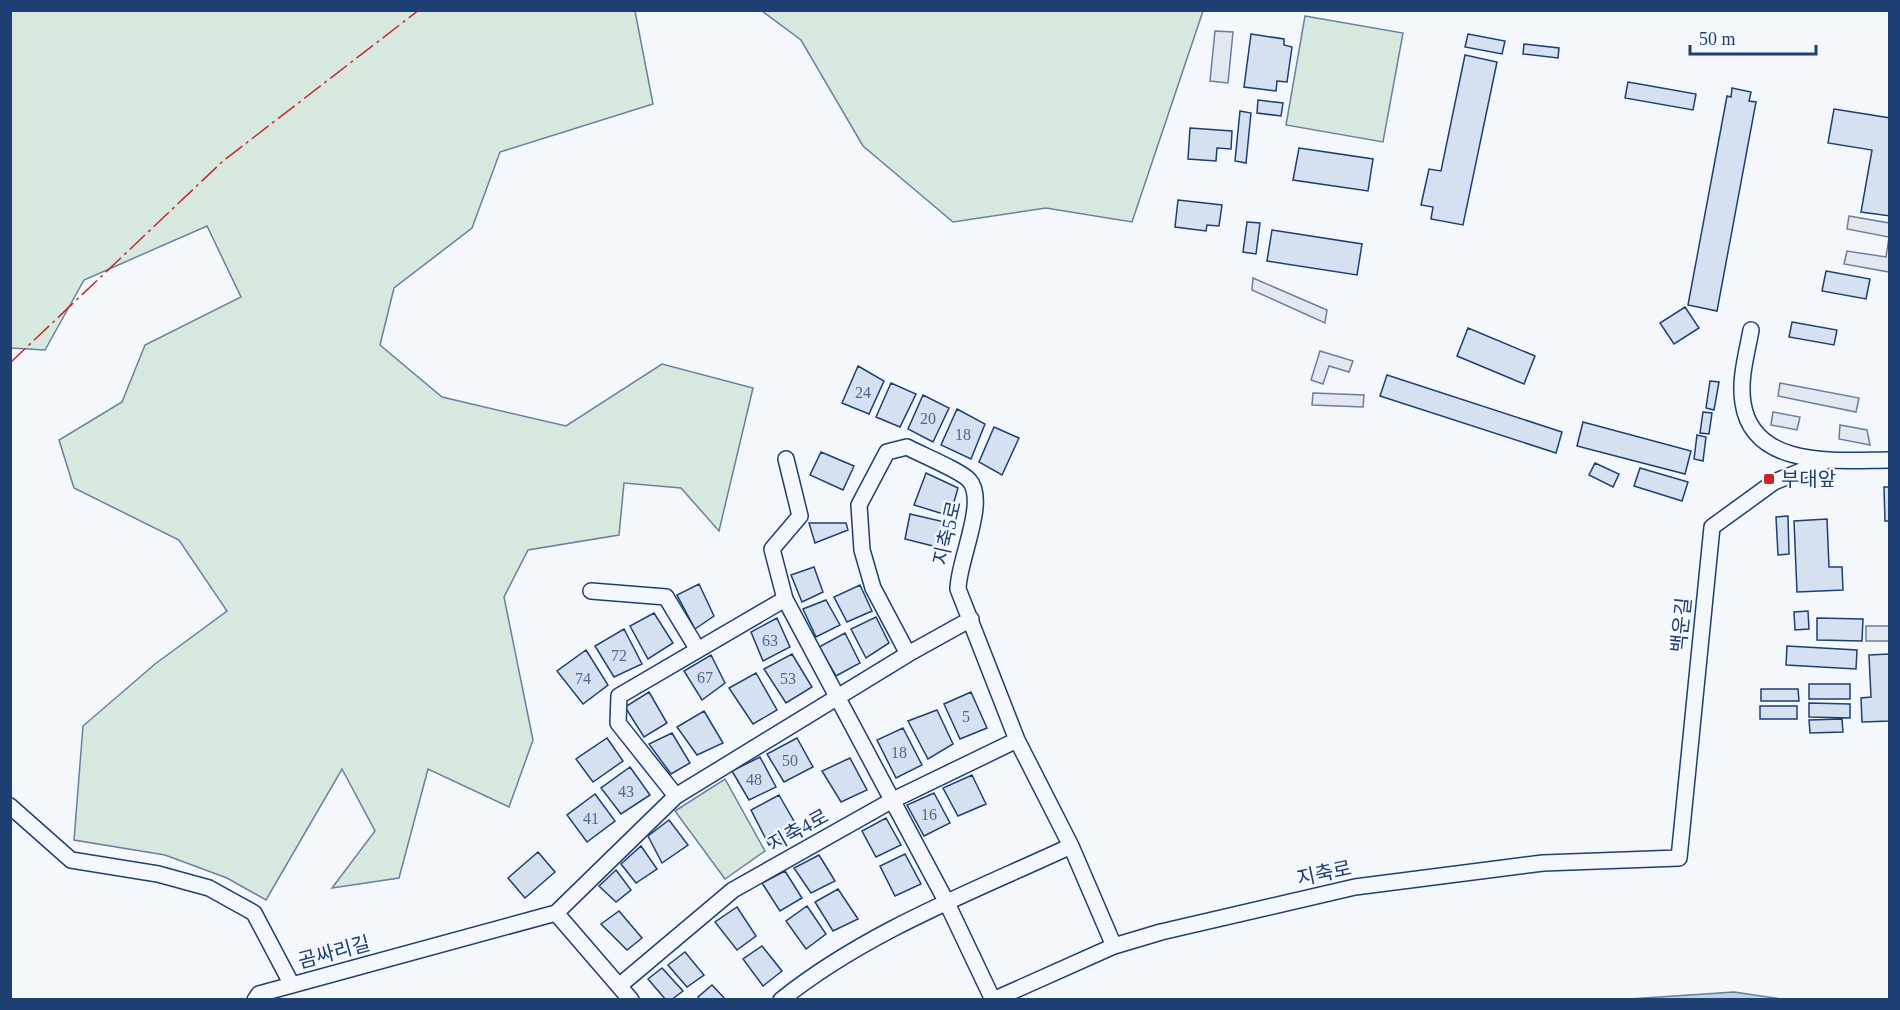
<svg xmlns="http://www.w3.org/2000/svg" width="1900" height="1010" font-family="'Times New Roman','Noto Sans KR',serif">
  <rect width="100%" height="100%" fill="#f4f7fb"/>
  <path fill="#d7e8df" stroke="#687fa3" stroke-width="1.5" d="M11,10L635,11L653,104L500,152L472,228L394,288L380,345L442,397L566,426L662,364L753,388L719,531L681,488L624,483L619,535L528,550L504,597L533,740L509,807L428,769L399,878L332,888L375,831L342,769L266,900L227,878L165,855L74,840L83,726L155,664L227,611L179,540L74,488L59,440L122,402L145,345L241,297L207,226L84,280L45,350L11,348Z
    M762,11H761H1203L1132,222L1046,208L953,222L863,146L801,40Z
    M1305,16L1403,33L1383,142L1286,125Z
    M725,779L765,851L725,879L675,811Z"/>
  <path fill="#e3e8f0" stroke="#687fa3" stroke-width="1.5" d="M1215,31L1233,32L1228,83L1210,81Z
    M1849,216L1889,223V272L1844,264L1847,251L1886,257L1889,237L1847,229Z
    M1253,278L1327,310L1325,323L1252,290Z
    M1320,351L1353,361L1349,372L1329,366L1323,384L1311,380Z
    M1780,383L1859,398L1856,412L1778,396Z
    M1313,393L1364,395L1363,407L1312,405Z
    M1773,412L1800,417L1797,430L1771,425Z
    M1840,425L1867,430L1870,445L1839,439Z
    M1866,626H1889V641H1866Z"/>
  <path fill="#bed0e5" stroke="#687fa3" stroke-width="1.5" d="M1734,992L1781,999H1629Z"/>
  <path fill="#d5e0f0" stroke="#1d3f73" stroke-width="1.5" d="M1251,34L1284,39V45L1292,47L1287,82L1277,81L1276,91L1244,87Z
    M1468,34L1505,41L1502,54L1465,47Z
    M1524,44L1559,48L1558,58L1523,54Z
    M1465,55L1497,62L1463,225L1431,219L1433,207L1421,205L1429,169L1441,171Z
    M1628,82L1696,94L1693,110L1625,98Z
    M1732,88L1751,92L1749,101L1756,102L1717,311L1688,305L1727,96L1731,97Z
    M1258,100L1283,103L1281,116L1257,113Z
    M1834,109L1890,118V216L1861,212L1872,150L1828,143Z
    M1240,111L1251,113L1246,163L1235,161Z
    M1190,128L1232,131L1231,149L1217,148L1216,161L1188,159Z
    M1299,148L1373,159L1368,191L1293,180Z
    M1178,200L1222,205L1219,226L1207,225L1206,231L1175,227Z
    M1247,222L1260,223L1256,254L1243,252Z
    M1272,230L1362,244L1357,275L1267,261Z
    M1826,271L1870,279L1866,299L1822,291Z
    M1685,307L1699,328L1674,344L1660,323Z
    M1792,322L1837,330L1834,345L1789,337Z
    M1468,328L1535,356L1524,384L1457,356Z
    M858,366L884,381L869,414L842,403Z
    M1387,375L1562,432L1556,453L1380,396Z
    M1710,381L1719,382L1714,410L1706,408Z
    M891,383L916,394L900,427L876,417Z
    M923,395L949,408L933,442L908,429Z
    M957,409L985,424L971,459L941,445Z
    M1703,412L1712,413L1709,434L1700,433Z
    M1583,422L1691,451L1685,474L1577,446Z
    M994,427L1019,438L1002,475L979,462Z
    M1697,435L1706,437L1703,461L1694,459Z
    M821,452L854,466L843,490L810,475Z
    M1595,463L1619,474L1613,487L1589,475Z
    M1640,468L1688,482L1682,501L1634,486Z
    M926,473L958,488L950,516L914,505Z
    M1884,487H1890V521H1885Z
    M910,514L949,523L941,548L905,539Z
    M1788,516L1789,554L1778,555L1776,517Z
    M1827,519L1829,567H1842L1843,590L1797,592L1794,521Z
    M809,523H846L848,530L815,543Z
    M814,567L823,592L802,602L791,575Z
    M699,584L714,616L695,629L677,595Z
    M860,585L872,611L847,622L834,597Z
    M826,600L840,625L816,637L803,609Z
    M1808,611L1809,629L1795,630L1794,612Z
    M654,613L673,643L648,659L630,626Z
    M876,617L889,643L866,658L851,629Z
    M777,618L790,647L763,661L751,632Z
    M1817,618L1863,619L1862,641L1817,640Z
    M624,629L642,664L614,677L595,646Z
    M845,633L860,663L836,676L819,647Z
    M1787,646L1857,650L1856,669L1786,665Z
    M586,650L608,685L583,704L557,671Z
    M792,654L812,687L786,703L764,669Z
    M1890,654V721L1862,722L1861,698L1871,697L1869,655Z
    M711,655L725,683L702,700L684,671Z
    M756,673L777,710L753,724L729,688Z
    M1809,684H1850V699H1809Z
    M1761,689H1798L1799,701H1761Z
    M649,692L667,723L644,737L625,707Z
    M971,692L987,728L960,739L944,704Z
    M1809,703L1850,704V718L1809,717Z
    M1760,706H1797V719H1760Z
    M937,710L953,744L928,759L908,721Z
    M704,711L723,743L697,755L677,727Z
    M1842,719L1843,732L1810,733L1809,720Z
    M903,728L922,765L896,778L877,740Z
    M672,733L690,763L671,774L649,744Z
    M607,738L623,761L593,782L576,759Z
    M797,738L813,767L784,782L767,754Z
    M760,757L776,787L749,800L732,771Z
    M850,758L867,790L841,802L822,771Z
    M630,767L650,795L621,814L601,788Z
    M972,775L986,804L958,816L943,788Z
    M934,793L950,823L924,836L907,805Z
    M595,794L615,821L587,842L567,815Z
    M779,795L799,830L769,845L751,810Z
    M886,818L901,845L876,857L862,831Z
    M669,820L688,845L662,863L648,836Z
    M641,846L657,869L636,883L621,864Z
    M538,852L555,872L525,898L508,878Z
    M905,854L921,884L895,896L880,866Z
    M819,855L835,881L811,893L794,868Z
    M616,870L631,890L616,902L599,886Z
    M785,871L802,898L780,911L762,883Z
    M838,889L858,919L833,931L815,902Z
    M807,906L826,934L806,949L786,921Z
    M737,907L756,936L737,950L715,922Z
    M619,911L642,938L627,950L601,924Z
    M762,946L782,971L763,986L743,959Z
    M685,952L704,975L687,987L668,965Z
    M662,968L683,991L671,1000H666L648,979Z
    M712,985L726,1000H700L698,997Z"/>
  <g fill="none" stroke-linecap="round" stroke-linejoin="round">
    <g stroke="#1d3f73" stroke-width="18">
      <path id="minor" d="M1751,330C1747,353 1739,379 1743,403C1753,470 1840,460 1890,460
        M786,459L800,516L772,549L785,599L946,901L993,1000
        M591,591L666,597L698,650
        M908,654L873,588L862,550L859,505L887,452L907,447C920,454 961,471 969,480C988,501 958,561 958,589L1017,740L1071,846L1114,946
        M676,796L618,723L619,696L785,599
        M10,806L71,860L158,874L209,888L254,913L292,985
        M619,986L733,890L891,801L1017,740
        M255,1000L259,994L556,913
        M631,1000L556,913L676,796L908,654L971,619
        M781,1000C867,931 972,892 1071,846
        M993,1000L1114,946L1161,932L1355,887L1543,863L1679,858L1712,527L1774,482L1826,461"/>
    </g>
    <use href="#minor" stroke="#f4f7fb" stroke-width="15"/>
    <path stroke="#c62828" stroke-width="1.5" stroke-dasharray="21 4.5 3 4.5" stroke-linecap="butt" d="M10,363L223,161L419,10"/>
  </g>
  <rect fill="#c62828" stroke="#f4f7fb" stroke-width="2" x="1763" y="473" width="12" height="12" rx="3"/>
  <g text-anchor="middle" stroke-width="4.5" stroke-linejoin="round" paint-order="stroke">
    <g font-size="16" fill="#4b6792">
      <text x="863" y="398">24</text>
      <text x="928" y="424">20</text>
      <text x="963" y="440">18</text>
      <text x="770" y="646">63</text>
      <text x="619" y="661">72</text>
      <text x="705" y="683">67</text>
      <text x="583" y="684">74</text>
      <text x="788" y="684">53</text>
      <text x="966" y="722">5</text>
      <text x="899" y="758">18</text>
      <text x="790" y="766">50</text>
      <text x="754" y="785">48</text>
      <text x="626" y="797">43</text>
      <text x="929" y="820">16</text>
      <text x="591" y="824">41</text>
    </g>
    <g font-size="20" fill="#1d3f73" stroke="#f4f7fb" text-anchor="start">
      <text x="1781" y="486">부대앞</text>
    </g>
    <g font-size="20" fill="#1d3f73" stroke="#f4f7fb">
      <text transform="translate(947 533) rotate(-77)" y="7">지축5로</text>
      <text transform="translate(1681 625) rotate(-84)" y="7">백운길</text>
      <text transform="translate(798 830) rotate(-29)" y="7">지축4로</text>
      <text transform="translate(1324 873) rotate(-12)" y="7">지축로</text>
      <text transform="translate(334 952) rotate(-15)" y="7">곰싸리길</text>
    </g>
  </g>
  <rect width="1900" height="1010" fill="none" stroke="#1d3f73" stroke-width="24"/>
  <path d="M1690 45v9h126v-9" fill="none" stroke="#1d3f73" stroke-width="3"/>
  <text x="1699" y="45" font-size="18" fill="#1d3f73" stroke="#f4f7fb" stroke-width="4.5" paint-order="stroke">50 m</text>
</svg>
